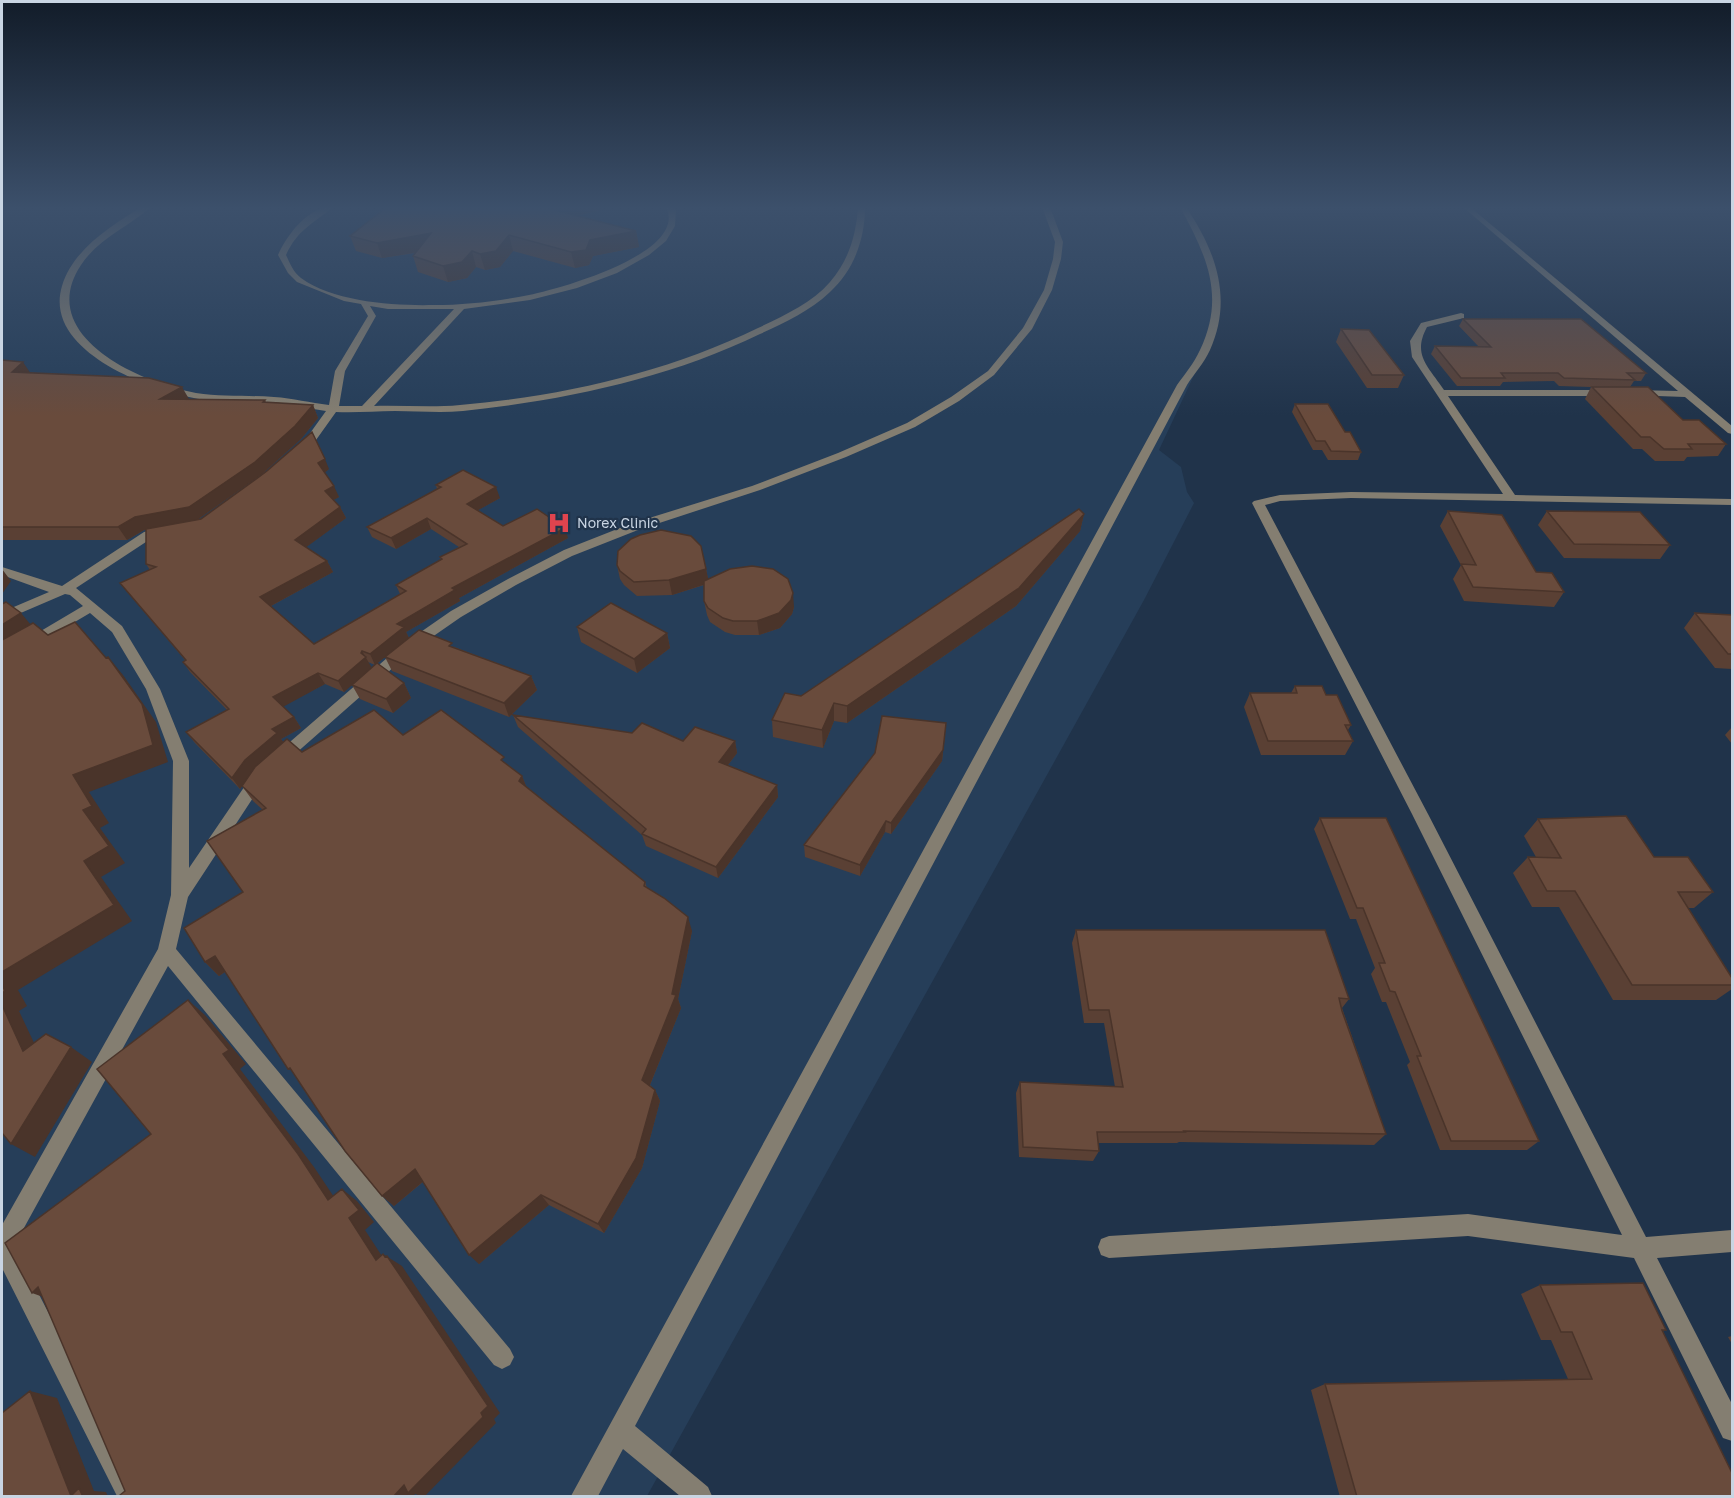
<svg xmlns="http://www.w3.org/2000/svg" width="1734" height="1498" font-family="'Golos Text',sans-serif">
  <rect width="100%" height="100%" fill="#20334a"/>
  <path fill="#263e59" d="M2,207H1184L1205,240L1218,302L1203,356L1159,450L1181,467L1187,492L1194,503L1144,600L647,1496H2Z"/>
  <g fill="none" stroke-linecap="round" stroke-linejoin="round">
    <path fill="#847e71" fill-rule="evenodd" d="M142,207H151C128,227 98,239 81,265C34,336 141,383 196,393C222,397 248,395 274,397C293,398 310,403 329,405L335,371L368,316L361,304L344,301L297,282L288,273L278,255C287,235 308,206 333,207C313,224 298,229 286,255C290,263 293,272 301,278C334,302 394,306 434,305C465,305 498,301 529,295C559,289 689,253 666,207H673L676,210L675,226L666,241L649,255L617,273L577,288L530,300L464,309L374,406C402,405 431,408 460,405C563,396 665,373 758,328C783,316 812,303 830,282C849,260 856,235 858,207H865C865,239 854,270 830,292C810,311 784,323 760,334C667,379 565,400 463,411C440,413 417,411 395,411C375,411 356,413 336,412L316,440L300,452L295,449L308,436L326,411C309,409 293,404 276,403C247,400 218,404 189,397C143,387 43,349 62,286C73,249 112,225 142,207ZM370,306L388,309H454L362,406H339L345,371L376,316Z
      M1042,207H1050L1063,242L1061,259L1052,290L1032,329L994,375L959,401L915,427L846,457L760,490L638,530L572,556L516,585L461,617L412,651L286,762H276L273,758L276,754L402,645L451,611L508,579L564,550L630,524L752,486L838,453L907,423L951,397L988,371L1023,328L1044,290L1053,259L1055,242Z
      M1180,207H1186C1216,251 1233,299 1210,350C1204,363 1194,374 1187,385L635,1426L708,1487L712,1496H680L623,1449L598,1496H571L1177,385C1185,374 1194,363 1200,350C1226,295 1206,255 1180,207Z
      M1463,207H1470L1732,426V434L1728,433L1685,397L1630,395V391L1634,390L1678,391Z
      M1461,313L1464,314V318L1427,327C1412,355 1428,366 1444,390H1607L1612,393L1607,396H1448L1515,495L1732,499V505L1351,498L1280,501L1265,505L1428,814L1646,1237L1732,1230V1252L1657,1258L1732,1404V1441L1723,1438L1634,1258L1468,1236L1109,1258L1101,1255L1098,1247L1101,1239L1109,1236L1468,1214L1622,1235L1412,814L1252,503L1254,501L1280,495L1351,492L1503,494L1412,357L1410,341L1421,323Z
      M165,528L169,529V535L152,538L76,588L122,626L160,689L189,761V868L253,774H263L266,778L188,897L176,949L510,1349L514,1357L510,1365L502,1369L494,1365L168,966L14,1246L143,1496H117L2,1268V1225L158,949L171,895L173,761L146,689L112,632L90,613L2,665V654L83,606L70,595L65,594L2,621V612L49,592L2,575V567L62,586L144,532Z"/>
  </g>
  <path fill="#5a4034" d="M601,210L576,216L636,231L639,247L593,256L589,265L575,268L513,251L500,267L485,270L476,267L467,278L448,282L418,272L413,256L415,253L382,258L356,251L350,236Z
    M1463,319L1646,373L1641,381H1634L1630,387L1683,420L1726,444L1718,456L1687,457L1684,461H1655L1642,449H1633L1585,399L1591,387L1559,386L1554,381L1503,382L1500,386H1457L1431,354L1435,346L1479,347L1459,326Z
    M1341,329L1404,375L1398,388H1367L1336,342Z
    M2,360L30,373L189,399L265,400L266,402L313,405L318,418L301,439L262,474L197,520L329,469L324,473L339,497L333,500L340,507L346,518L306,547L327,561L333,572L271,606L314,644L400,594L396,585L441,560L440,557L459,547L431,529L396,549L372,537L367,527L437,489L436,485L500,498L478,510L503,526L568,538L459,598L460,601L406,632L409,638L454,647L531,676L537,690L509,717L392,671L385,657L375,665L368,662L344,692L325,684L283,706L294,717L301,728L281,739L283,742L302,752L403,735L507,764L522,776L526,786L645,882L647,888L692,931L678,999L681,1008L650,1085L655,1090L660,1101L642,1168L604,1233L549,1205L479,1264L423,1182L394,1206L382,1196L296,1076L225,972L219,976L205,962L243,892L263,810L253,801L242,786L244,783L240,789L195,743L186,732L227,710L190,672L183,662L185,660L128,593L120,583L150,570L146,564V529L127,540H2Z
    M1295,404L1345,432L1361,452L1358,460H1328L1322,450H1313L1292,412Z
    M1448,511L1564,592L1554,607L1464,601L1453,579L1461,565L1440,526Z
    M1547,511L1670,545L1660,559L1564,558L1538,525Z
    M1084,514L1080,531L1016,606L847,723L834,721L823,748L773,737L772,720L801,696Z
    M617,565L706,569L708,579L794,607L792,614L780,628L759,635H735L725,632L710,622L707,615L704,601V585L672,595L637,596L624,585L620,579Z
    M1695,613L1732,615V669L1715,668L1684,628Z
    M577,627L667,633L670,648L637,673L581,642Z
    M404,683L411,698L393,713L360,699L352,685Z
    M1295,686L1326,695L1351,725L1348,730L1353,741L1345,755H1261L1244,707L1250,693H1291Z
    M513,715L683,741H735L737,753L728,765L777,785L778,797L718,878L646,846L642,835L518,727Z
    M1732,727V744L1725,735Z
    M945,735L942,761L891,834L885,832L860,876L805,857L804,845Z
    M1320,818L1539,1141L1527,1150H1440L1407,1065L1410,1062L1386,1002H1382L1371,974L1375,968L1356,919H1350L1314,829Z
    M1538,819L1654,857L1713,892L1694,908H1688L1732,978V989L1716,1000H1613L1559,907H1532L1513,873L1528,857H1536L1524,836Z
    M1076,930L1349,999L1342,1008L1386,1134L1374,1145L1179,1142L1177,1143H1098L1099,1151L1093,1161L1019,1157L1016,1093L1020,1082L1115,1087L1104,1023H1084L1072,943Z
    M1540,1285L1666,1330L1663,1331L1732,1497H1340L1311,1390L1325,1384L1568,1379L1551,1340H1541L1521,1294Z
    M1732,1336V1344L1728,1337Z"/>
  <path fill="#4a342a" d="M543,207H600L601,210L547,222Z
    M636,231L639,247L593,256L589,265L575,268L571,252L590,240Z
    M431,233L436,249L382,258L377,243Z
    M509,235L513,251L500,267L485,270L480,254Z
    M472,251L476,267L467,278L448,282L443,266Z
    M23,362L31,374L12,372Z
    M182,387L189,399H160Z
    M313,405L318,418L301,439L262,474L197,520L144,530L127,540L118,527Z
    M325,459L329,469L323,474L318,463Z
    M334,486L339,497L330,502L325,491Z
    M496,487L500,498L471,514L467,504Z
    M340,507L346,518L301,551L295,540Z
    M1084,514L1080,531L1016,606L847,723V706Z
    M427,518L431,529L396,549L391,538Z
    M565,528L568,538L459,598L460,601L406,632L409,638L375,665L370,654L397,624L452,588Z
    M327,561L333,572L267,608L260,597Z
    M2,569L11,581L2,594Z
    M706,569L709,583L672,595L669,580Z
    M793,593L794,607L792,614L780,628L759,635L757,621Z
    M21,613L36,631L2,652V625Z
    M667,633L670,648L637,673L634,659Z
    M362,651L372,668L344,692L338,681Z
    M108,657L123,675L156,722L168,762L89,792L109,823L100,828L125,863L101,877L132,921L18,990L27,1006L19,1011L45,1066L23,1051L2,1005V972L84,861L83,810L73,775Z
    M318,673L325,684L281,708L273,697Z
    M531,676L537,690L509,717L504,703Z
    M404,683L411,698L393,713L386,699Z
    M834,703V721L823,748L822,730Z
    M294,717L301,728L281,739L284,743L253,770L240,789L232,778L245,760L272,729Z
    M946,723L942,761L891,834V823Z
    M735,741L737,753L721,774L719,762Z
    M522,776L528,791L519,781Z
    M777,785L778,797L718,878L716,867Z
    M886,821L885,832L860,876V865Z
    M688,917L692,931L678,999L681,1008L647,1092L642,1080L672,994Z
    M215,956L229,969L219,976L205,962Z
    M188,1000L205,1015L246,1064L240,1069L314,1167L344,1212L328,1200L223,1054Z
    M71,1047L92,1062L35,1157L11,1144Z
    M655,1090L660,1101L642,1168L604,1233L598,1224Z
    M415,1169L426,1179L394,1206L382,1196Z
    M342,1189L357,1201L374,1222L365,1230L391,1270L376,1260L349,1218Z
    M541,1195L549,1205L479,1264L469,1255Z
    M383,1254L402,1266L500,1413L494,1419L496,1423L424,1497L415,1494L413,1497H393L385,1257Z
    M38,1287L57,1302L32,1293Z
    M30,1391L57,1398L94,1491L106,1492L108,1497H78L71,1496Z"/>
  <path fill="#694b3c" stroke="#4a342a" stroke-width="1.5" d="M387,207H546H543L636,231L590,240L586,250L571,252L509,235L496,251L480,254L472,251L462,262L443,266L413,256L431,233L377,243L350,236Z
    M1463,319H1581L1646,373H1627L1635,380L1564,378L1558,373H1501L1505,378H1461L1435,346L1491,347Z
    M1341,329L1369,330L1404,375H1372Z
    M2,360L23,362L12,372L149,378L182,387L160,399L265,400L263,402L313,405L295,426L255,462L189,507L135,517L118,527H2Z
    M1592,387H1648L1683,420H1699L1726,444H1688L1692,449H1664L1650,437H1641Z
    M1295,404H1328L1345,432H1350L1361,452L1331,451L1325,441H1316Z
    M312,432L325,459L318,463L334,486L325,491L340,507L295,540L327,561L260,597L314,644L406,591L396,585L442,559L440,557L467,544L427,518L391,538L367,527L441,487L436,485L463,470L496,487L467,504L503,526L537,509L565,528L452,588L455,590L397,624L404,627L370,654L362,651L361,653L366,657L338,681L318,673L273,697L294,717L272,729L277,733L245,760L232,778L186,732L229,709L183,662L186,660L120,583L156,567L146,564V529L201,519L267,471Z
    M1079,509L1084,514L1019,588L847,706L834,703L822,730L772,720L785,693L801,696Z
    M1448,511L1502,515L1536,572L1552,573L1564,592L1473,587L1461,564L1476,565Z
    M1547,511L1640,512L1670,545L1574,544Z
    M661,530L691,536L701,546L706,569L669,580L634,582L620,571L617,565L618,551L631,539L640,535Z
    M752,566L773,569L788,579L793,593L791,600L779,613L757,621H733L723,618L708,608L704,601V581L730,569Z
    M6,602L21,613L2,625V604Z
    M611,603L667,633L634,659L577,627Z
    M1695,613L1732,615V654H1728Z
    M75,622L106,658L108,657L142,704L153,745L73,775L92,806L83,810L109,846L84,861L114,905L2,972V640L33,623L48,635Z
    M419,630L452,643L449,646L531,676L504,703L385,657Z
    M377,663L404,683L386,699L352,685Z
    M1295,686H1322L1326,695H1337L1351,725H1345L1353,741H1268L1250,693H1297Z
    M374,710L403,735L441,710L504,757L501,760L522,776L519,781L645,882L644,886L664,898L688,917L672,994L676,995L642,1080L655,1090L636,1158L598,1224L541,1195L469,1255L415,1169L382,1196L345,1151L290,1068L288,1069L215,956L205,962L184,928L243,892L207,841L266,808L242,786L255,767L287,739L302,752Z
    M513,715L632,733L642,723L683,741L695,727L735,741L719,762L777,785L716,867L642,834L646,829Z
    M882,716L946,723L943,750L891,823L886,821L860,865L804,845L875,753Z
    M1626,816L1654,857H1688L1713,892H1678L1732,978V985H1632L1575,891H1547L1528,857L1561,858L1538,819Z
    M1320,818H1386L1539,1141H1451L1417,1056H1421L1395,992L1390,991L1379,963H1385L1363,908H1357Z
    M1076,930H1325L1349,999L1339,998L1342,1011L1386,1134L1184,1131L1185,1132H1097L1099,1151L1023,1147L1020,1082L1123,1087L1109,1010H1089Z
    M2,984L5,991L2,993Z
    M188,1000L229,1050L223,1054L298,1154L328,1200L342,1189L359,1210L349,1218L376,1260L383,1254L385,1257L387,1256L488,1406L481,1413L483,1417L408,1493L404,1485L393,1497H120V1495L125,1491L38,1287L32,1293L5,1243L151,1134L97,1069Z
    M2,1005L23,1051L46,1034L71,1047L11,1144L2,1133Z
    M1643,1283L1666,1330H1662L1732,1473V1497H1357L1325,1384L1592,1379L1572,1332H1561L1540,1285Z
    M30,1391L71,1496L79,1488L83,1497H2V1413Z"/>
  <linearGradient id="sky" x2="0" y2="1"><stop stop-color="#121c29"/><stop offset="0.5" stop-color="#3c506b"/><stop offset="1" stop-color="#3c506b" stop-opacity="0"/></linearGradient>
  <rect width="1734" height="416" fill="url(#sky)"/>
  <defs>
    <g id="hospital-bare" transform="scale(1.8)"><path d="M-5-5h3v3.5h4V-5h3V5h-3V1.5h-4V5h-3Z" fill="#e0444e" stroke="#20334a" stroke-width="2.5" paint-order="stroke"/></g>
  </defs>
  <g fill-rule="evenodd">
    <use href="#hospital-bare" x="559" y="523"/>
  </g>
  <g text-anchor="middle" stroke-width="4.5" stroke-linejoin="round" paint-order="stroke">
    <g font-size="14" fill="#c9d5e3" stroke="#20334a" text-anchor="start">
      <text x="577" y="528">Norex Clinic</text>
    </g>
  </g>
  <rect width="1734" height="1498" fill="none" stroke="#c9d5e3" stroke-width="6"/>
</svg>
